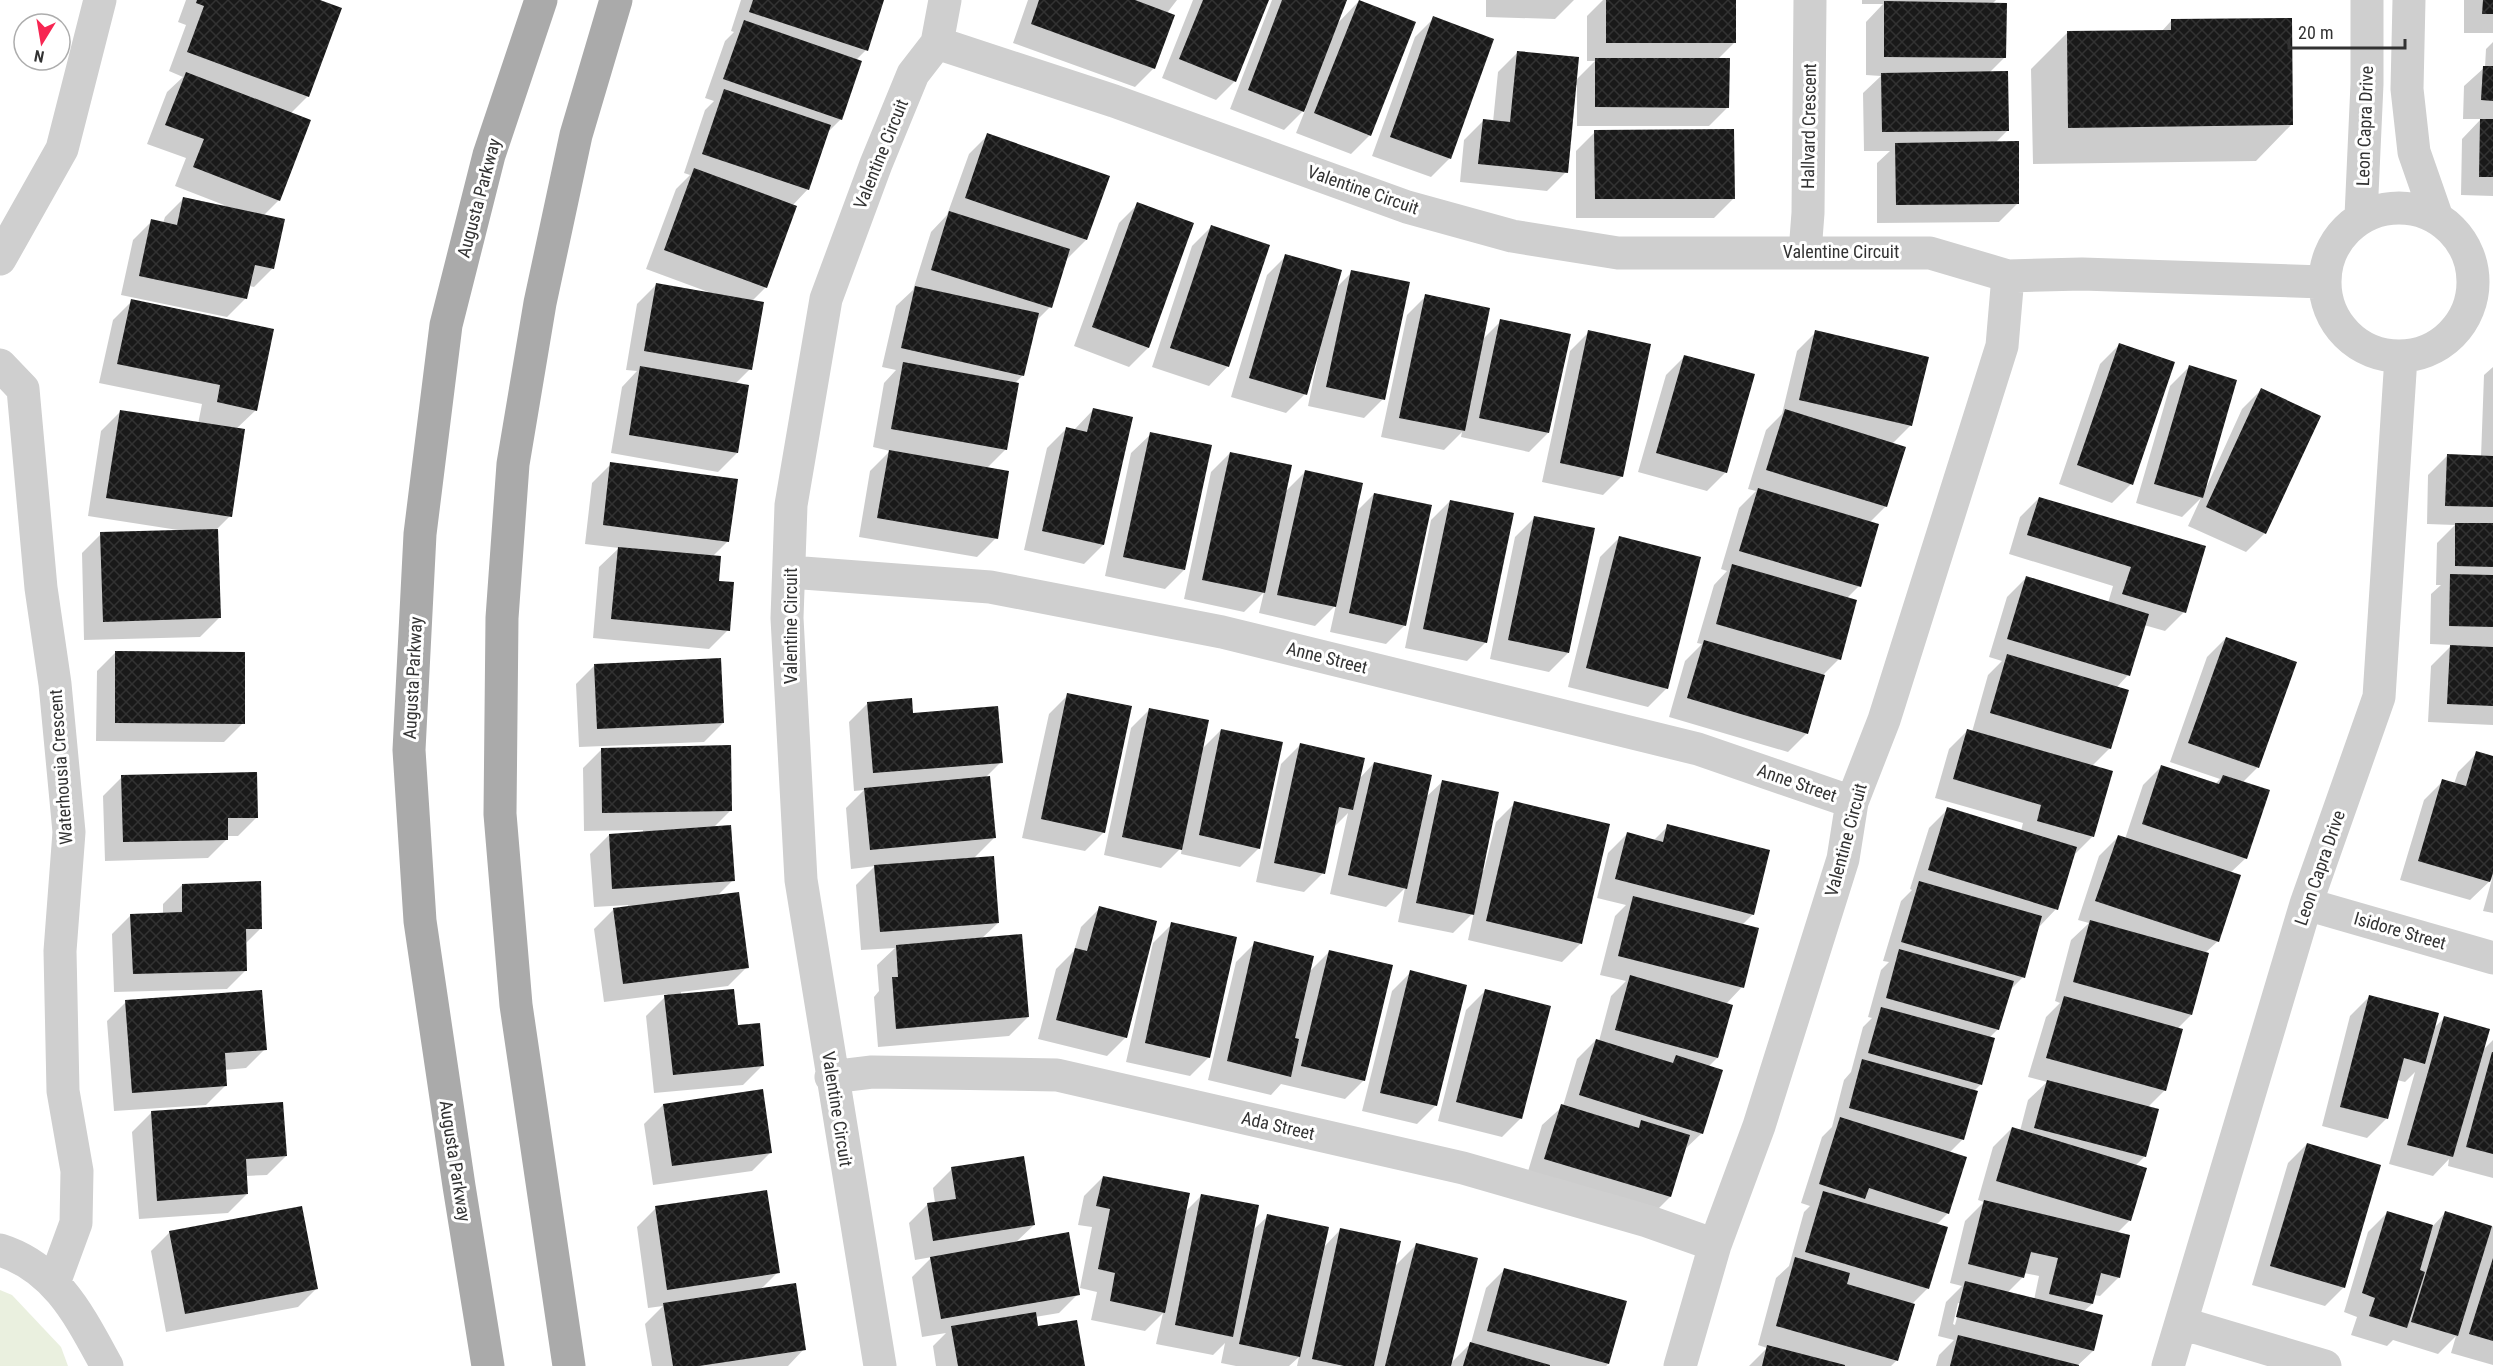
<svg xmlns="http://www.w3.org/2000/svg" width="2493" height="1366" font-family="'Roboto Condensed',sans-serif">
  <defs>
    <pattern id="building-cross-hatch" width="8" height="8" patternUnits="userSpaceOnUse" patternTransform="scale(1.5)"><rect width="8" height="8" fill="#191919"/><path d="M0 0l8 8M0 8l8-8" fill="none" stroke="#323232"/></pattern>
  </defs>
  <rect width="100%" height="100%" fill="#fff"/>
  <path fill="#eaf0df" d="M0,1290L12,1295L61,1347L68,1366H0Z"/>
  <path fill="#0003" fill-rule="evenodd" d="M186,0H315L308,96L291,113L279,200L263,216L273,268L254,287L249,286L246,298L227,317L121,295L133,240L152,221L163,223L165,217L184,198L223,207L224,205L175,186L186,158L147,144L167,92L183,77L169,71L186,25L178,22Z
    M741,0H883L866,50L856,60L841,119L827,133L808,189L792,206L766,287L751,302L750,369L735,384L737,453L718,472L611,453L622,387L637,371L626,370L637,304L656,285L711,293L646,269L676,189L690,175L684,173L705,110L714,101L705,98L725,41L734,32L731,31Z
    M1028,0H1177L1167,13L1154,68L1135,87L1013,43Z
    M1193,0H1267L1235,81L1216,100L1162,78Z
    M1272,0H1345L1336,25L1359,1L1370,135L1351,154L1296,133L1306,108L1284,130L1230,109Z
    M1486,0H1574L1555,19L1486,17Z
    M1603,0H1734L1735,42L1717,60L1728,107L1709,126H1577V85H1575L1566,172L1547,191L1460,182L1464,140L1483,121L1493,122L1498,72L1517,53L1575,81L1595,61H1587V16Z
    M1862,0H1996L1992,4L2005,57L1989,73L2008,130L1995,143L2018,203L1999,222L1877,223V163L1890,151H1864L1863,93L1881,76L1866,75V22L1883,4H1862Z
    M2464,0H2493V33H2464Z
    M1434,18L1450,158L1431,177L1372,156L1415,37Z
    M2171,21L2292,124L2256,161L2033,164L2031,69L2067,33L2161,32Z
    M2493,42V196L2461,195L2462,139L2481,119H2463L2464,86L2485,67L2486,49Z
    M1595,132L1733,199L1714,218H1576V151Z
    M988,135L1086,240L1067,259L1050,307L1035,322L1023,375L1014,384L1006,449L987,468L996,538L977,557L859,537L870,471L890,451L873,447L884,383L896,370L882,367L896,306L913,290L931,232L947,215L969,154Z
    M1138,204L1192,224L1148,348L1129,367L1074,346L1119,223Z
    M1211,227L1228,366L1209,386L1152,367L1192,246Z
    M1286,256L1336,288L1352,272L1383,399L1364,418L1308,406L1318,357H1316L1305,394L1286,413L1231,397L1267,275Z
    M1426,296L1482,340L1501,321L1548,433L1529,452L1461,437L1462,432L1444,450L1381,437L1407,315Z
    M132,301L256,410L236,429L230,516L216,530L219,618L200,637L84,640L82,553L101,534L178,530L88,516L101,431L120,412L198,424L202,404L99,383L113,320Z
    M1589,332L1622,476L1603,495L1542,482L1570,351Z
    M1816,332L1911,425L1892,444L1886,506L1870,522L1859,586L1847,598L1839,659L1822,676L1807,733L1788,752L1669,717L1685,661L1702,644L1697,643L1714,585L1727,571L1721,569L1739,508L1756,491L1748,489L1766,430L1782,414L1797,351Z
    M2119,345L2131,484L2112,503L2059,484L2100,364Z
    M1685,356L1726,472L1707,491L1638,472L1666,375Z
    M2189,367L2207,486L2242,409L2261,390L2265,533L2246,552L2188,526L2201,498L2182,517L2136,503L2170,386Z
    M2493,367V725L2428,722L2431,666L2452,645L2430,644L2431,594L2441,585H2436L2437,543L2455,525L2427,524L2428,475L2447,456L2481,457L2484,375Z
    M1093,410L1103,545L1084,564L1024,550L1047,448L1066,429L1074,430Z
    M1151,434L1184,570L1165,589L1105,576L1131,453Z
    M1230,453L1285,492L1305,472L1355,513L1374,494L1405,625L1386,644L1330,632L1336,605L1315,626L1259,613L1264,592L1244,612L1184,599L1211,472Z
    M611,464L728,541L712,557L728,630L709,649L593,638L599,567L619,548L585,544L592,483Z
    M2039,498L2204,547L2184,612L2165,631L2144,625L2128,675L2116,688L2110,748L2092,766L2093,836L2073,856L2056,909L2038,928L2023,977L2009,991L1998,1029L1989,1038L1993,1039L1980,1085L1973,1092L1963,1139L1949,1153L1948,1213L1936,1225L1928,1288L1912,1304L1897,1360L1891,1366H1749L1767,1348L1758,1345L1776,1278L1789,1266L1804,1212L1810,1206L1801,1203L1822,1137L1832,1127L1844,1080L1851,1072L1863,1027L1872,1018L1868,1017L1881,970L1889,962L1883,961L1901,901L1912,890L1910,889L1929,828L1948,809L2021,831L2023,823L1935,798L1949,749L1968,730L1972,732L1988,675L2002,661L1989,657L2007,597L2026,578L2108,603L2113,586L2009,554L2020,517Z
    M1450,501L1486,642L1467,661L1405,648L1431,520Z
    M1534,518L1568,653L1549,672L1490,659L1515,537Z
    M1619,538L1667,688L1648,707L1568,687L1600,557Z
    M2226,638L2258,767L2242,783L2246,858L2230,873L2218,941L2205,953L2191,1015L2177,1029L2165,1090L2148,1107L2145,1156L2135,1166L2145,1169L2129,1221L2117,1233L2119,1277L2100,1296L2094,1295L2092,1304L2083,1312L2101,1316L2093,1351L2077,1366H1936L1939,1355L1954,1340L1938,1336L1946,1302L1962,1286L1950,1283L1965,1221L1984,1202L1978,1200L1993,1147L2012,1128L2020,1131L2028,1100L2047,1082L2028,1077L2046,1017L2060,1003L2055,1001L2071,940L2089,923L2078,920L2099,856L2118,837L2125,839L2143,785L2162,766L2215,784L2220,779L2170,762L2207,657ZM2024,1273L2039,1276L2034,1300L2007,1293L2023,1277ZM1958,1303H1961L1955,1325L1953,1324Z
    M116,652L243,723L224,742L96,741L97,671Z
    M595,665L723,723L704,742L579,747L576,684Z
    M1068,695L1104,832L1085,851L1022,838L1049,714Z
    M868,703L911,715L1001,762L985,778L995,837L973,859L998,923L981,939L1028,1017L1009,1036L878,1047L874,997L879,991L877,965L895,948L861,950L856,885L875,866L851,869L846,808L864,790L854,791L849,722Z
    M1150,709L1201,750L1221,730L1259,848L1240,867L1181,854L1182,847L1161,868L1104,855L1131,728Z
    M1300,745L1359,779L1374,763L1425,798L1442,782L1481,870H1484L1496,822L1515,803L1581,943L1562,962L1468,940L1474,912L1453,933L1398,922L1405,888L1386,907L1330,894L1348,813L1333,828L1323,873L1304,892L1256,882L1281,764Z
    M602,749L731,810L713,828L733,880L717,896L747,967L728,986L681,992V995L762,1066L743,1085L654,1093L646,1016L668,994L604,1002L594,929L613,910L628,908V905L594,907L590,854L609,835L643,833V830L584,831L583,768Z
    M2477,753L2493,758V913L2483,911L2492,879L2470,900L2400,880L2424,800L2443,781L2454,784L2458,772Z
    M122,777L257,817L238,836H227V839L208,858L105,861L103,796Z
    M1668,826L1753,914L1742,925V987L1726,1004L1717,1058L1708,1067L1702,1133L1683,1151L1670,1197L1651,1216L1526,1178L1542,1125L1563,1106L1577,1059L1596,1040L1599,1041L1611,996L1626,981L1600,975L1615,916L1626,905L1597,898L1608,853L1627,834L1653,841Z
    M182,885L261,928L245,944L246,970L227,989L114,992L112,934L131,915L163,914V904Z
    M1100,908L1126,1037L1107,1056L1038,1039L1056,969L1074,951L1081,927Z
    M1172,924L1209,1057L1190,1076L1126,1062L1153,943Z
    M1255,943L1309,972L1329,952L1364,1080L1345,1099L1281,1084L1271,1095L1208,1080L1236,962Z
    M1411,972L1436,1105L1417,1124L1362,1111L1392,991Z
    M1485,991L1521,1118L1502,1137L1438,1121L1466,1010Z
    M2369,997L2433,1029L2444,1018L2482,1051L2493,1040V1178L2448,1166L2449,1159L2433,1176L2389,1164L2415,1072L2405,1082L2397,1080L2386,1119L2367,1138L2322,1126L2350,1016Z
    M126,1002L265,1049L246,1068L224,1070L225,1086L206,1105L114,1111L107,1021Z
    M663,1105L771,1152L752,1171L653,1185L644,1124Z
    M151,1113L286,1156L267,1175L246,1176L247,1194L228,1213L139,1219L132,1132Z
    M2307,1144L2344,1287L2325,1306L2252,1285L2288,1163Z
    M952,1169L1034,1225L1015,1243L1078,1294L1059,1313L1035,1317L1037,1328L1083,1366H936L933,1346L946,1333L922,1337L912,1277L932,1257L915,1260L909,1223L928,1204L935,1203L933,1188Z
    M1103,1177L1184,1213L1201,1196L1252,1231L1268,1216L1323,1248L1340,1230L1394,1267L1416,1245L1450,1364L1471,1343L1486,1288L1505,1269L1608,1364L1606,1366H1297L1299,1357L1289,1366H1236L1221,1363L1225,1343L1213,1355L1156,1344L1163,1313L1145,1331L1091,1320L1097,1292L1080,1288L1092,1227L1078,1225L1084,1196Z
    M656,1208L778,1272L760,1290L804,1349L788,1366H652L645,1324L663,1306L648,1308L637,1227Z
    M2387,1213L2432,1227L2445,1213L2492,1227L2493,1226V1365L2451,1353L2456,1336L2438,1354L2393,1340L2387,1346L2351,1335L2357,1317L2344,1312L2368,1232Z
    M170,1232L317,1288L298,1307L166,1332L151,1251Z"/>
  <path fill="url(#building-cross-hatch)" d="M197,0H320L342,8L309,97L187,52L204,6L196,3Z
    M753,0H884L868,51L749,12Z
    M1039,0H1135L1175,15L1155,69L1031,24Z
    M1203,0H1269L1236,82L1179,59Z
    M1282,0H1347L1304,112L1248,90Z
    M1359,0L1416,22L1371,136L1314,113Z
    M1606,0H1736V43H1606Z
    M2483,0H2493V14H2482Z
    M1884,1L2007,3L2006,58L1884,57Z
    M1433,16L1494,39L1451,159L1390,137Z
    M2292,18L2293,125L2068,128L2067,31L2171,30V19Z
    M744,20L862,61L842,120L723,79Z
    M1517,51L1579,57L1568,173L1478,164L1483,119L1510,122Z
    M1595,58H1730L1729,108L1595,107Z
    M2483,66H2493V101L2481,100Z
    M2008,71L2009,131L1882,132L1881,73Z
    M186,72L311,120L280,201L193,167L204,139L165,125Z
    M724,89L831,125L809,190L702,154Z
    M2480,119H2493V177H2479Z
    M1734,129L1735,199H1595L1594,130Z
    M987,133L1110,176L1087,240L965,198Z
    M2019,141V204L1896,205L1895,143Z
    M694,168L797,206L767,288L664,250Z
    M183,197L285,219L274,269L255,265L247,299L139,276L151,219L177,225Z
    M1137,202L1194,223L1149,348L1092,327Z
    M949,211L1070,249L1052,308L931,270Z
    M1211,225L1270,245L1229,367L1170,348Z
    M1285,254L1342,270L1307,395L1249,378Z
    M1351,270L1410,282L1385,400L1326,387Z
    M656,283L764,302L752,370L644,351Z
    M915,286L1039,313L1024,376L901,348Z
    M1425,294L1490,308L1465,431L1399,418Z
    M131,299L274,329L257,411L217,402L220,385L117,364Z
    M1500,319L1571,334L1549,433L1479,418Z
    M1588,330L1651,344L1623,477L1560,463Z
    M1815,330L1929,357L1912,426L1799,400Z
    M2119,343L2175,362L2133,485L2077,465Z
    M1684,355L1755,374L1727,473L1656,453Z
    M903,362L1019,383L1007,450L891,429Z
    M2189,365L2237,380L2203,498L2154,484Z
    M640,366L749,385L738,453L629,435Z
    M2261,388L2321,416L2266,534L2206,507Z
    M1093,408L1133,417L1104,545L1042,531L1066,427L1087,432Z
    M1785,409L1906,447L1887,507L1766,470Z
    M120,410L245,429L232,517L106,498Z
    M1150,432L1212,445L1185,570L1123,557Z
    M889,450L1009,471L998,539L877,518Z
    M1230,452L1292,465L1265,593L1202,580Z
    M2447,454L2493,456V507L2445,506Z
    M610,462L738,479L729,542L603,525Z
    M1305,470L1363,483L1336,607L1277,595Z
    M1758,488L1879,524L1861,587L1739,551Z
    M1374,493L1432,505L1406,626L1349,613Z
    M2039,497L2206,546L2186,613L2122,594L2131,567L2027,535Z
    M1450,500L1514,513L1487,643L1423,629Z
    M1534,516L1595,528L1569,653L1508,640Z
    M2455,523H2493V567L2455,566Z
    M218,529L221,618L103,622L100,532Z
    M1619,536L1701,557L1668,689L1586,668Z
    M618,547L721,556L719,581L734,582L730,631L611,619Z
    M1732,564L1857,600L1841,660L1716,624Z
    M2450,574L2493,575V627L2449,626Z
    M2026,576L2149,614L2130,676L2007,639Z
    M2226,637L2297,662L2259,768L2188,743Z
    M1704,640L1825,675L1808,734L1687,698Z
    M2450,645L2493,647V706L2447,704Z
    M115,651L245,652V724L115,723Z
    M2007,654L2129,690L2111,749L1990,713Z
    M721,658L724,723L597,729L594,664Z
    M1067,693L1132,706L1105,833L1041,819Z
    M912,698L913,713L998,706L1003,763L873,773L867,702Z
    M1149,708L1209,720L1182,850L1122,837Z
    M1221,729L1283,742L1260,849L1199,835Z
    M1967,729L2113,771L2094,837L2037,821L2041,805L1953,779Z
    M1300,743L1365,758L1353,810L1339,807L1325,874L1274,863Z
    M731,745L732,811L602,813L601,748Z
    M2476,751L2493,756V873L2490,882L2418,861L2442,779L2466,786Z
    M1374,762L1432,775L1407,889L1348,875Z
    M2161,765L2219,784L2223,775L2270,790L2247,859L2142,824Z
    M257,772L258,818H228V840L123,842L121,775Z
    M990,776L996,838L870,850L864,788Z
    M1442,780L1499,792L1474,915L1416,903Z
    M1514,801L1610,824L1582,944L1486,921Z
    M1947,807L2077,847L2058,910L1928,870Z
    M1667,824L1770,850L1754,915L1615,879L1627,832L1663,842Z
    M731,825L735,881L612,889L609,834Z
    M2118,835L2241,875L2219,942L2095,901Z
    M994,856L999,923L880,932L874,865Z
    M261,881L262,929H246L247,971L133,974L130,914L182,912V884Z
    M1919,881L2042,916L2025,978L1901,942Z
    M739,892L749,968L623,984L613,908Z
    M1633,896L1759,928L1744,988L1618,956Z
    M1099,906L1157,921L1127,1038L1056,1020L1075,948L1087,951Z
    M2090,920L2209,953L2192,1015L2073,982Z
    M1171,922L1237,937L1210,1058L1145,1043Z
    M1022,934L1029,1017L896,1029L892,977H898L896,945Z
    M1254,941L1314,956L1295,1038L1299,1039L1291,1077L1227,1061Z
    M1899,949L2014,981L1999,1030L1886,998Z
    M1329,950L1393,965L1365,1081L1301,1066Z
    M1410,970L1467,985L1437,1106L1380,1093Z
    M1630,975L1733,1005L1718,1058L1615,1030Z
    M734,989L738,1025L760,1023L764,1066L673,1075L664,995Z
    M1485,989L1551,1006L1522,1119L1456,1102Z
    M262,990L267,1050L225,1053L227,1086L132,1093L125,1000Z
    M2369,995L2439,1013L2425,1064L2404,1058L2388,1119L2340,1107Z
    M2064,996L2183,1029L2166,1091L2046,1058Z
    M1881,1007L1995,1038L1982,1085L1868,1053Z
    M2444,1016L2490,1029L2453,1157L2407,1145Z
    M1596,1039L1673,1063L1676,1055L1723,1070L1703,1134L1579,1095Z
    M2492,1052H2493V1154L2466,1147Z
    M1862,1059L1978,1091L1964,1140L1849,1108Z
    M2047,1080L2159,1109L2146,1157L2034,1128Z
    M763,1089L772,1153L672,1166L663,1104Z
    M283,1102L287,1156L246,1159L248,1194L157,1201L151,1111Z
    M1561,1104L1639,1128L1641,1120L1690,1135L1671,1197L1544,1159Z
    M1840,1117L1967,1157L1949,1214L1869,1188L1865,1199L1819,1184Z
    M2012,1127L2147,1168L2131,1221L1996,1181Z
    M2307,1143L2381,1165L2345,1288L2270,1266Z
    M1024,1156L1035,1225L933,1241L927,1203L956,1199L951,1167Z
    M1103,1176L1190,1193L1165,1313L1110,1301L1115,1273L1098,1269L1110,1209L1096,1206Z
    M767,1190L780,1273L667,1290L655,1206Z
    M1823,1191L1948,1227L1929,1289L1805,1252Z
    M1201,1194L1259,1205L1233,1337L1175,1325Z
    M1984,1200L2130,1235L2120,1278L2101,1273L2093,1304L2049,1294L2058,1258L2031,1252L2024,1278L1968,1264Z
    M302,1206L318,1289L185,1314L169,1231Z
    M2387,1211L2433,1225L2420,1270L2425,1272L2407,1328L2369,1316L2375,1298L2362,1293Z
    M2445,1211L2492,1226L2458,1336L2411,1322Z
    M1267,1214L1329,1227L1300,1357L1239,1344Z
    M1340,1228L1401,1241L1374,1366H1344L1312,1359Z
    M1069,1232L1080,1295L941,1319L930,1257Z
    M1416,1243L1478,1258L1451,1366H1385Z
    M1795,1257L1850,1273L1847,1284L1915,1304L1898,1361L1776,1326Z
    M2493,1258V1341L2469,1334Z
    M1504,1268L1627,1301L1609,1364L1487,1331Z
    M1965,1281L2103,1315L2094,1351L1956,1317Z
    M796,1283L806,1350L699,1366H673L663,1303Z
    M1036,1312L1038,1326L1077,1320L1085,1366H958L951,1326Z
    M1958,1335L2079,1365V1366H1950Z
    M1470,1342L1550,1365V1366H1463Z
    M1767,1345L1845,1365V1366H1762Z"/>
  <g fill="none" stroke-linecap="round" stroke-linejoin="round">
    <path stroke="#cfcfcf" stroke-width="33" d="M2409,0L2407,89L2414,152L2436,215
      M937,43L945,0
      M2325 282a74 74 0 1 1 148 0a74 74 0 1 1-148 0Z
      M2361,216L2367,84V0
      M1805,252L1808,213L1810,0
      M0,259L62,149L100,0
      M0,365L23,389L41,588L55,684L69,832L60,951L63,1091L77,1171L76,1223L54,1283
      M790,572L990,587L1222,632L1698,749L1852,802
      M2306,904L2493,958
      M831,1077L872,1072L1057,1075L1463,1168L1647,1221L1715,1245
      M0,1250C57,1268 80,1317 107,1366
      M2181,1323L2325,1366
      M880,1366L801,880L787,618L791,505L826,299L876,164L913,74L937,43L1114,101L1407,207L1512,236L1618,253H1930L2008,276
      M1680,1366L1715,1245L1759,1126L1843,859L1852,802L1884,720L2002,346L2008,276L2082,274L2323,282
      M2168,1366L2306,904L2379,697L2401,357"/>
    <path stroke="#aaa" stroke-width="33" d="M488,1366L459,1186L420,921L409,750L420,534L446,325L489,155L541,0
      M569,1366L516,1005L500,814L502,618L513,464L540,303L576,135L616,0"/>
  </g>
  <g text-anchor="middle" stroke-width="6" stroke-linejoin="round" paint-order="stroke">
    <g font-size="18" fill="#323232" stroke="#fff">
      <text transform="translate(1809 126) rotate(-89)" y="6">Hallvard Crescent</text>
      <text transform="translate(2365 126) rotate(-88)" y="6">Leon Capra Drive</text>
      <text transform="translate(881 154) rotate(-68)" y="6">Valentine Circuit</text>
      <text transform="translate(1363 190) rotate(19)" y="6">Valentine Circuit</text>
      <text transform="translate(479 198) rotate(-75)" y="6">Augusta Parkway</text>
      <text x="1841" y="258">Valentine Circuit</text>
      <text transform="translate(791 626) rotate(-90)" y="6">Valentine Circuit</text>
      <text transform="translate(1327 658) rotate(14)" y="6">Anne Street</text>
      <text transform="translate(413 678) rotate(-87)" y="6">Augusta Parkway</text>
      <text transform="translate(61 767) rotate(-94)" y="6">Waterhousia Crescent</text>
      <text transform="translate(1797 783) rotate(19)" y="6">Anne Street</text>
      <text transform="translate(1846 840) rotate(-75)" y="6">Valentine Circuit</text>
      <text transform="translate(2320 868) rotate(-71)" y="6">Leon Capra Drive</text>
      <text transform="translate(2400 931) rotate(16)" y="6">Isidore Street</text>
      <text transform="translate(837 1109) rotate(81)" y="6">Valentine Circuit</text>
      <text transform="translate(1278 1126) rotate(13)" y="6">Ada Street</text>
      <text transform="translate(455 1161) rotate(81)" y="6">Augusta Parkway</text>
    </g>
  </g>
  <g transform="translate(42 42) rotate(191)"><circle r="28" fill="#ffffff" stroke="#adadad" stroke-width="1.5"/>
  <path d="M0-4.5L10 22L0 15L-10 22Z" fill="#f72652"/>
  <text y="-9" font-size="16" font-weight="bold" text-anchor="middle" fill="#323232">N</text>
  </g>
  <path d="M2289 39v9h116v-9" fill="none" stroke="#323232" stroke-width="3"/>
  <text x="2298" y="39" font-size="18" fill="#323232" stroke="#ffffff" stroke-width="4.5" paint-order="stroke">20 m</text>
</svg>
